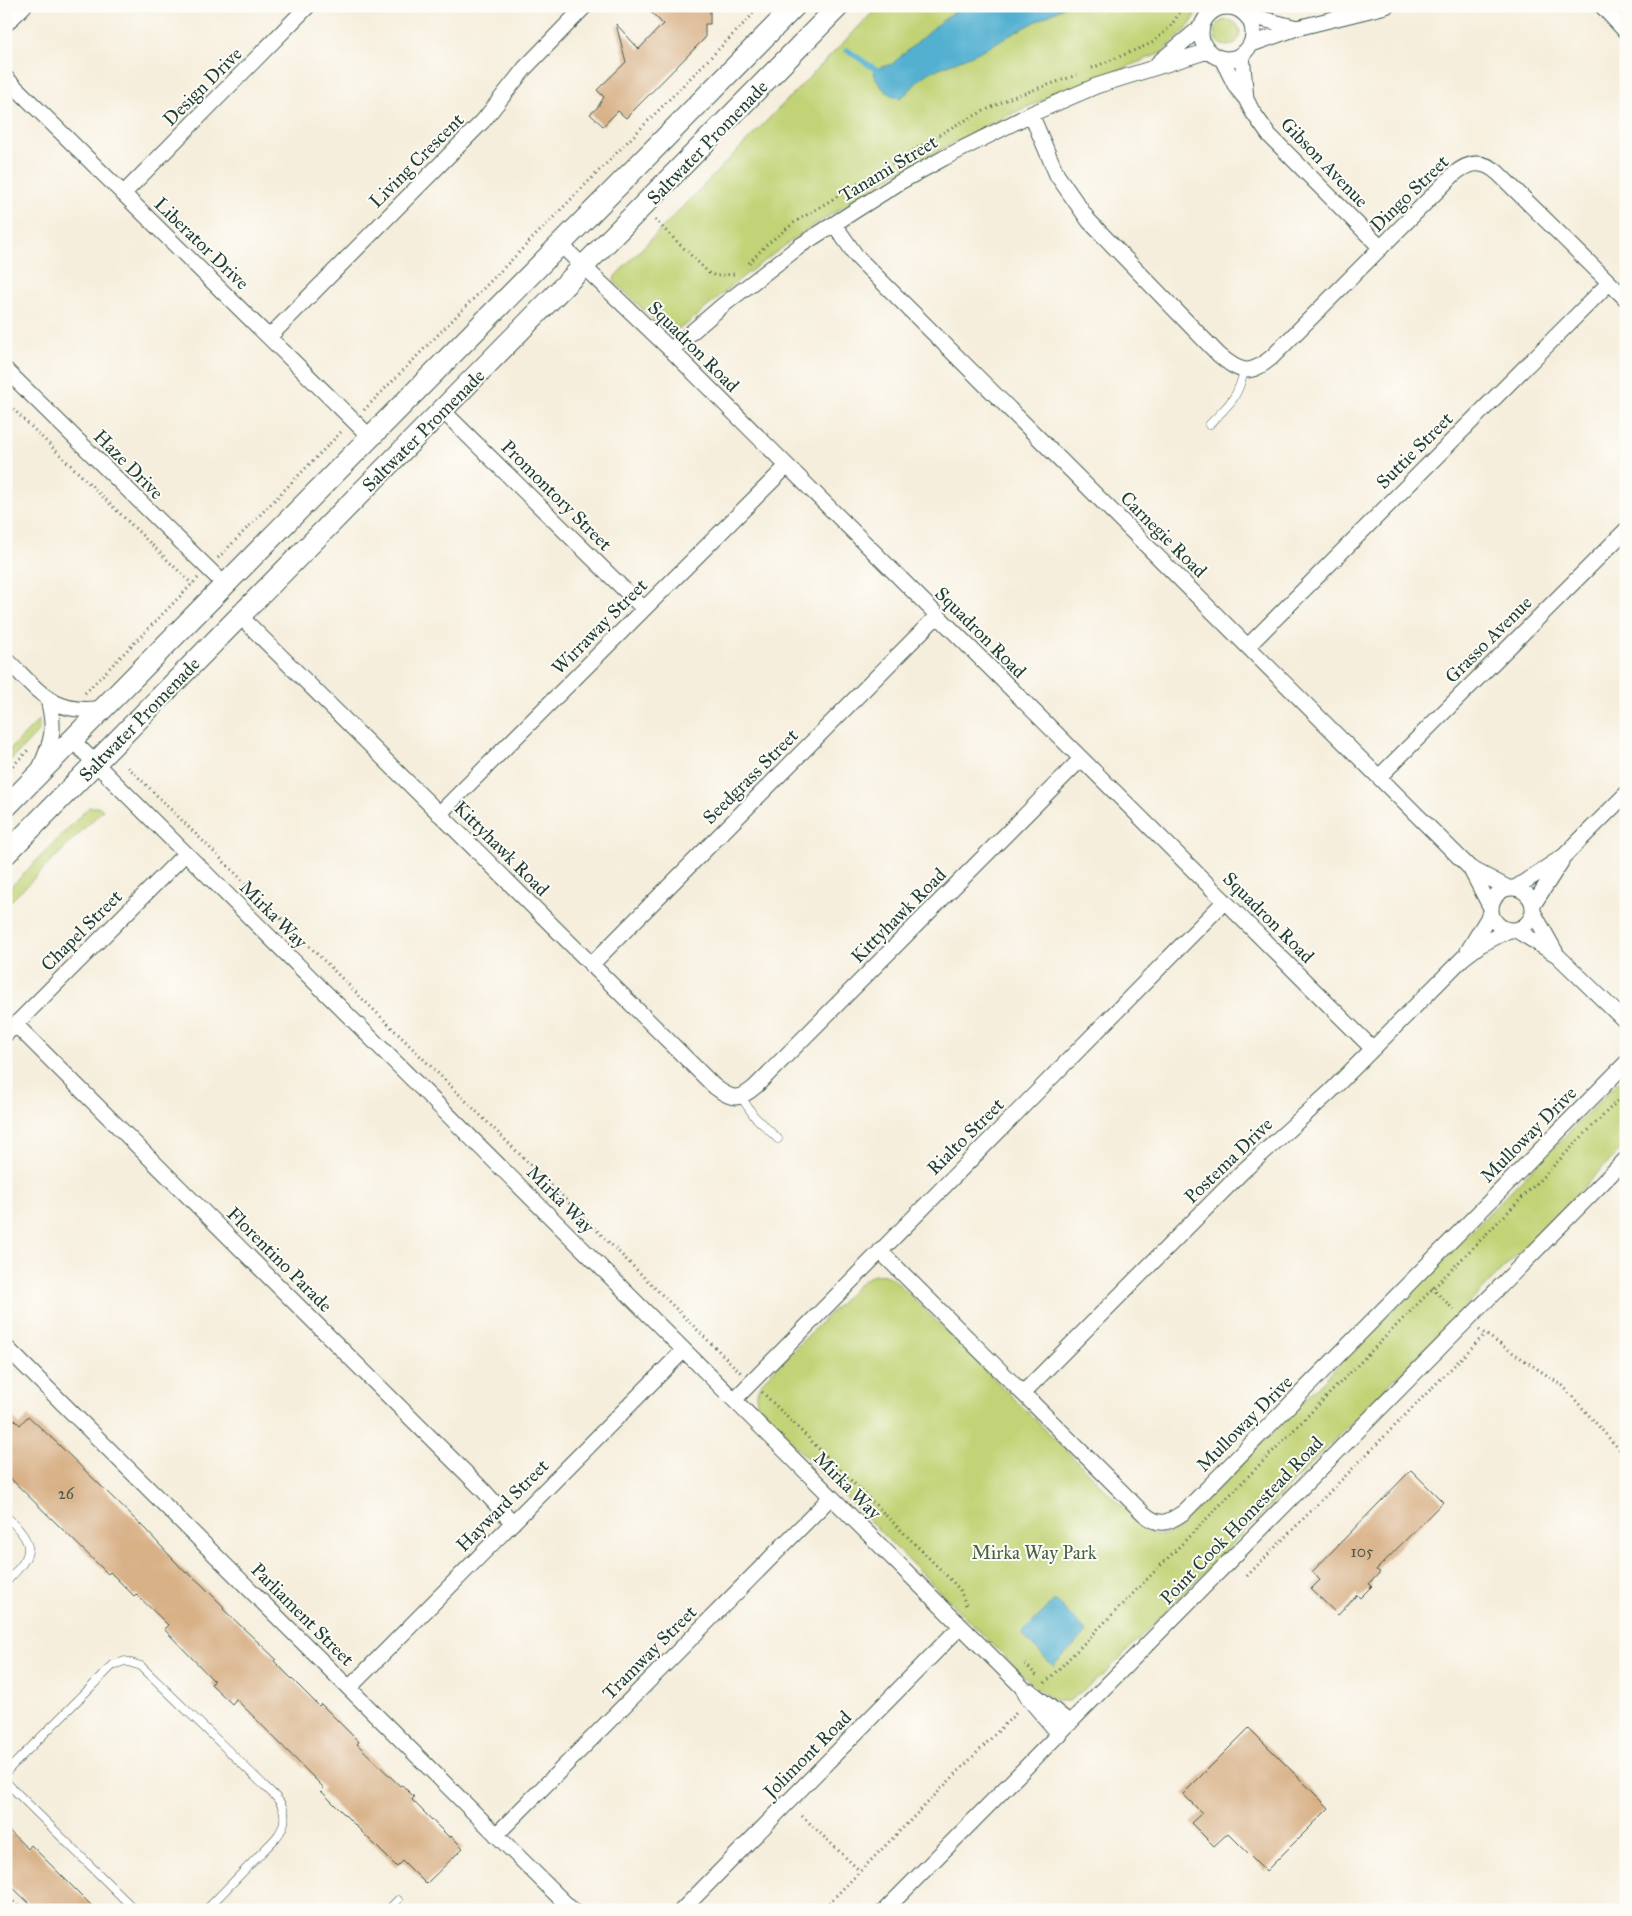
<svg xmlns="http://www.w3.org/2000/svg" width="1632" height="1916" font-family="'IM FELL Great Primer',serif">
  <rect width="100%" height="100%" fill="#fdfcf7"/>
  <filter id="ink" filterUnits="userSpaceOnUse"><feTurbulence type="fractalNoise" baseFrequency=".02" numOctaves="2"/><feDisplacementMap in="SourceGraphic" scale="10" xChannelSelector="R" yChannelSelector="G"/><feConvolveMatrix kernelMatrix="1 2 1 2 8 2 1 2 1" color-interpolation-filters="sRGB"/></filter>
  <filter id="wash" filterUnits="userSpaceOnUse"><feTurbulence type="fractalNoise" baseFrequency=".0096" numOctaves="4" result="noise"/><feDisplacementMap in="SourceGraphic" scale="20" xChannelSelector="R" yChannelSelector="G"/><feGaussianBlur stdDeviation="1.12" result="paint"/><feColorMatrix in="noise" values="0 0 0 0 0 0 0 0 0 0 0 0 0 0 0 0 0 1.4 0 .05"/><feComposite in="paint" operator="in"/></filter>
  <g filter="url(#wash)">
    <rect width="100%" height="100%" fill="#f6eedc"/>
    <path fill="#c1d376" stroke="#708855" d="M879,6H1198L1193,20L1186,30L1161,53L1022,109L986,126L900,171L802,233L745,275L687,324L680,328L669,329L659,325L616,283L614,279L616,275Z
      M1214 33a13 13 0 1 1 26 0a13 13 0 1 1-26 0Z
      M39,720V731L6,765V753Z
      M89,807H100L103,810L6,906V892Z
      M1626,1074V1144L1103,1675L1069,1701H1055L1035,1687L758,1409L756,1395L762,1382L862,1281C875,1272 886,1272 898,1283L1146,1530C1156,1537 1165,1536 1175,1531Z"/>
    <path fill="#52b0d0" stroke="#387682" d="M963,6H1065L977,53L928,73C916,80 911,92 900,98C889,97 876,84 874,72L875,69L892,64L939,23Z
      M1055,1600L1087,1632L1053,1666L1021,1634Z"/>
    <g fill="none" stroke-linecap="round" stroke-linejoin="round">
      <path stroke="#52b0d0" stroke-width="5.5" d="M847,50L875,69L882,71"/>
    </g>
    <g id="blocks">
      <path fill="#d8b187" d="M645,6H705V8H710V24H705V38L626,118L618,111L603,126L590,114L597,108L604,97L597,90L626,62L616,24L639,49L663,24Z
        M6,1411L20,1425L28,1416L57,1443L146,1530L186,1573L187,1572L200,1583L224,1607L223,1609L276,1659L274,1661L319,1706L321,1704L359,1742L357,1744L400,1786L402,1785L414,1797L412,1800L450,1838L451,1836L463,1848L426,1884L403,1861L397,1867L321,1791L324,1788L236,1699L232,1704L211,1684L214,1681L164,1629L168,1625L136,1594L134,1596L110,1572L108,1574L6,1474Z
        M1411,1470L1443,1502L1376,1570L1380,1572L1369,1584L1372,1586L1360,1598L1357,1595L1338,1615L1311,1589L1320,1580L1312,1572Z
        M1249,1728L1329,1808L1266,1871L1228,1833L1214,1846L1191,1823L1202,1813L1183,1794Z
        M6,1828L28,1849L31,1845L96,1910H36L6,1881Z"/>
    </g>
  </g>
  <g filter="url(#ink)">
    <use href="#blocks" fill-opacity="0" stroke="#3f584d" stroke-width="1"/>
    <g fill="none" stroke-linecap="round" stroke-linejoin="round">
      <g stroke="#3f584d" stroke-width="9">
        <path id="lane" d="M1209,425C1229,404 1237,400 1244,371
          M741,1097L754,1116L778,1139
          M6,1516C36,1545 35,1553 6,1582
          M6,1772L113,1665L125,1661L141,1666L276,1797C288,1811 287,1825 275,1839L206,1910
          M6,1782L135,1910
          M388,1910L398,1900"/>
      </g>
      <g stroke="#3f584d" stroke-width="17">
        <path id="street" d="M1602,6L1626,32
          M1201 33a26 26 0 1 1 52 0a26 26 0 1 1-52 0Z
          M1247,15L1297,28
          M6,24L24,6
          M1252,44L1297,28L1386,6
          M1242,55L1246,99
          M1222,59L1236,87L1246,99L1252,111L1269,135L1381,248
          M1158,63L1202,26
          M6,78L370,437
          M1031,114L1057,175L1089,221L1219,355C1240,373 1250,376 1272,357L1453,175C1468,162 1482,159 1498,173L1626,299
          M123,194L308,6
          M834,224L857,257L1470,868L1490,906
          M560,244L671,350L1373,1049
          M269,337L483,121L525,68L585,6
          M671,350L722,306L801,245L900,182L944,158L1031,114L1096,86L1208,51
          M6,370L225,585
          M443,411L644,609
          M240,616L715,1087C732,1100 739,1101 756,1086L1081,759
          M1248,646L1609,283
          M6,659C39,691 53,716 103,708
          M72,740L1022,1687L1029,1699L1060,1735
          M40,768C52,741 56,729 48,700
          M1379,777L1626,530
          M439,814L787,466
          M1470,868L1508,888
          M1491 909a21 21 0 1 1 42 0a21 21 0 1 1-42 0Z
          M1515,888L1564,856L1626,794
          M1533,905L1561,862
          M1533,912L1556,953
          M1516,930L1557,955L1626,1022
          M1468,951L1491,913
          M591,965L937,616
          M16,1025L484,1491L513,1523
          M6,1034L185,854
          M880,1251L1143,1513C1159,1527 1167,1524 1184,1512L1626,1063
          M6,1347L572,1910
          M1023,1393L1242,1172L1330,1092L1463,958L1480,945L1509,930
          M734,1400L1225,901
          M349,1688L684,1350
          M1030,1691L1070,1723
          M496,1835L831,1497
          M682,1910L961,1626
          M885,1910L1626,1159"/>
      </g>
      <g stroke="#3f584d" stroke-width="23">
        <path id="secondary" d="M6,807L795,6
          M6,854L839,6"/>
      </g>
      <path stroke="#3f584d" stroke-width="3" stroke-dasharray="1 4" stroke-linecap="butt" d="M1092,68L1152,43L1170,27L1184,6
        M655,220L709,273L716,276L734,274
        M749,263L766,245L795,222L954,126L1010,98L1077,75
        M6,402L192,584
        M364,410L761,6
        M218,558L343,430
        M85,693L198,578
        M128,767L741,1373
        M6,773L30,748
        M1432,1288L1455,1311
        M1479,1330L1563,1386L1626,1457
        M762,1392L953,1582L960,1590L966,1605
        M1247,1576L1485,1334
        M1025,1664L1037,1676
        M1045,1683L1626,1092
        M802,1816L860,1871
        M6,1895L22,1910
        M822,1910L1018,1711"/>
      <use href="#lane" stroke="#fff" stroke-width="8"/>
      <use href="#street" stroke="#fff" stroke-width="15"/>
      <use href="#secondary" stroke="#fff" stroke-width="21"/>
    </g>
  </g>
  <g text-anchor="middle" stroke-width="4" stroke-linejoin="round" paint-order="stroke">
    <g font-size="16" fill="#4d5a49">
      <text x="66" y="1499">26</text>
      <text x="1362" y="1557">105</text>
    </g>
    <g font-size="19" fill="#1f3d34" stroke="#fdfcf7">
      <text transform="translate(202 86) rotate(-45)" y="7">Design Drive</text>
      <text transform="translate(707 142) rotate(-46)" y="7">Saltwater Promenade</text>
      <text transform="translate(416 160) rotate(-45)" y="7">Living Crescent</text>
      <text transform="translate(1325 162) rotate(46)" y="7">Gibson Avenue</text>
      <text transform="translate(888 168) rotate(-31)" y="7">Tanami Street</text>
      <text transform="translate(1409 193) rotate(-44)" y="7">Dingo Street</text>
      <text transform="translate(202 243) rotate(44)" y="7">Liberator Drive</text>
      <text transform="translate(694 346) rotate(45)" y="7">Squadron Road</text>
      <text transform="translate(423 430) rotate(-45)" y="7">Saltwater Promenade</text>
      <text transform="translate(1414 450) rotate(-45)" y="7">Suttie Street</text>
      <text transform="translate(129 464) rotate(45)" y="7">Haze Drive</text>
      <text transform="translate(557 495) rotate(45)" y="7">Promontory Street</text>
      <text transform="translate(1164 534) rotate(45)" y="7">Carnegie Road</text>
      <text transform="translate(599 626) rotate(-45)" y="7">Wirraway Street</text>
      <text transform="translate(981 632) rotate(45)" y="7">Squadron Road</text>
      <text transform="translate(1488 639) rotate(-45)" y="7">Grasso Avenue</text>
      <text transform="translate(139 719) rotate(-46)" y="7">Saltwater Promenade</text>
      <text transform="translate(750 776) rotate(-45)" y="7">Seedgrass Street</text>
      <text transform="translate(502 848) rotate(45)" y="7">Kittyhawk Road</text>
      <text transform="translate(274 914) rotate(45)" y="7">Mirka Way</text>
      <text transform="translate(898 915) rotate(-45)" y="7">Kittyhawk Road</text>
      <text transform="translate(1269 917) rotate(45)" y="7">Squadron Road</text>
      <text transform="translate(81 930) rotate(-45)" y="7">Chapel Street</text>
      <text transform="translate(1528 1134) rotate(-45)" y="7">Mulloway Drive</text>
      <text transform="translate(965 1136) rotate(-45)" y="7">Rialto Street</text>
      <text transform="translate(1228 1160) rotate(-44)" y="7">Postema Drive</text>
      <text transform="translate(561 1199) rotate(45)" y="7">Mirka Way</text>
      <text transform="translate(280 1259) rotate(45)" y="7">Florentino Parade</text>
      <text transform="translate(1244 1423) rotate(-45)" y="7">Mulloway Drive</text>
      <text transform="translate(848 1485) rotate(45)" y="7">Mirka Way</text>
      <text transform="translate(502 1505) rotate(-45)" y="7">Hayward Street</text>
      <text transform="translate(1241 1520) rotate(-46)" y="7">Point Cook Homestead Road</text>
      <text transform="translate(303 1614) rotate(45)" y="7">Parliament Street</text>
      <text transform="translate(649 1652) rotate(-45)" y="7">Tramway Street</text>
      <text transform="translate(807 1754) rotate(-45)" y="7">Jolimont Road</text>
    </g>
    <g font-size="19" fill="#486244" stroke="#fdfcf7">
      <text x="1034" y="1559">Mirka Way Park</text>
    </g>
  </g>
  <rect width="1632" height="1916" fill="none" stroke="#fdfcf7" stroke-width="25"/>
</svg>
